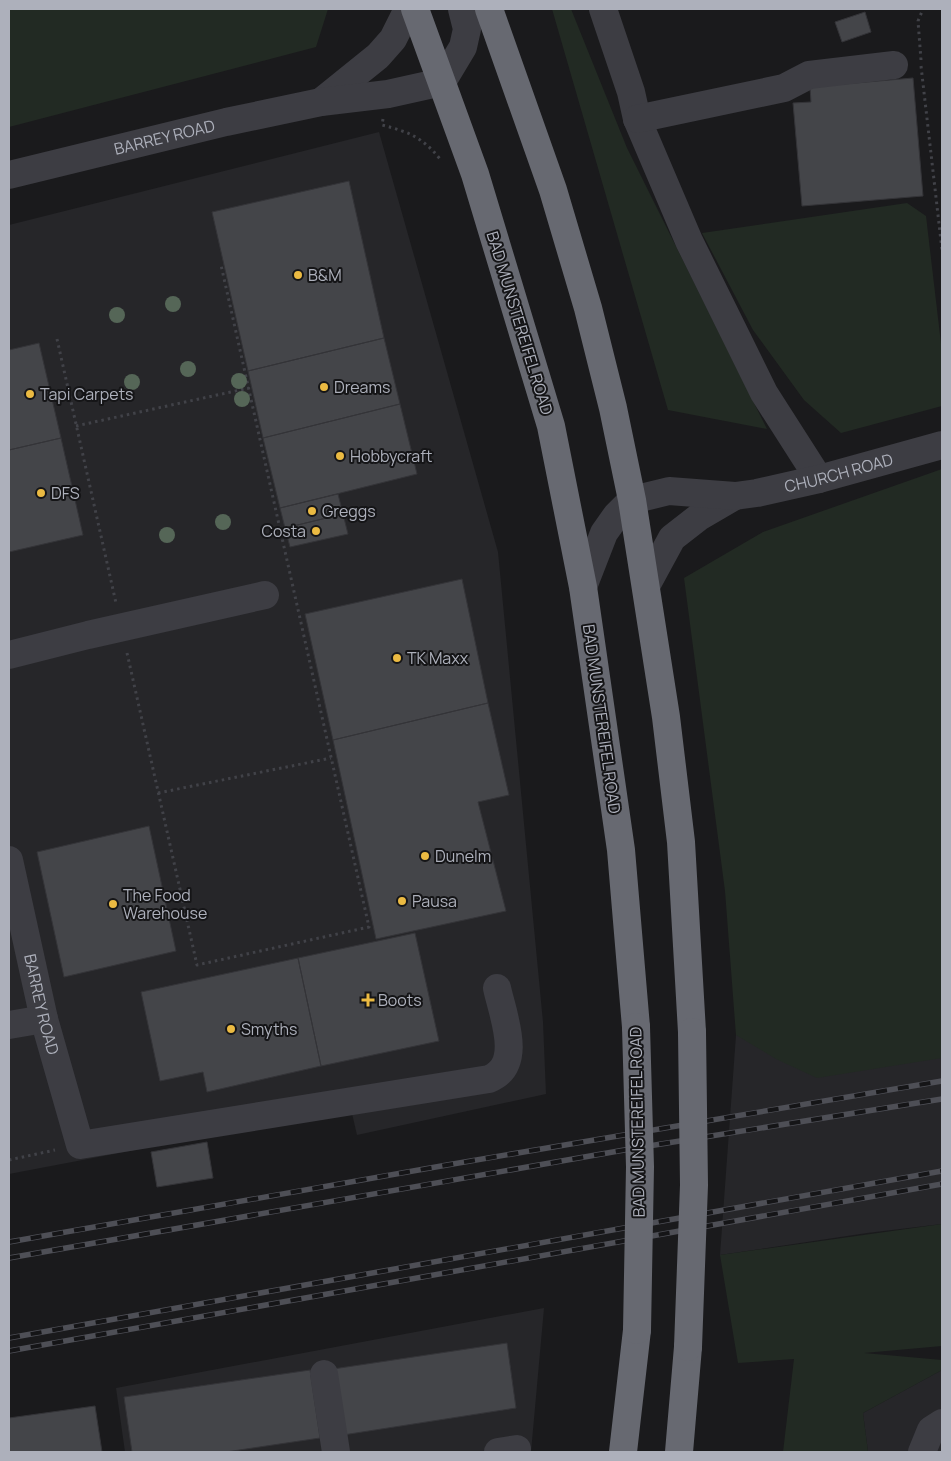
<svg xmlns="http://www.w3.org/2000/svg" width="951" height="1461" font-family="Manrope,sans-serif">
  <rect width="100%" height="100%" fill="#1a1a1c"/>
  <path fill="#262629" d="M379,132L498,552L543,1022L546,1094L357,1135L351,1109L9,1174V225Z
    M942,983V1224L867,1233L720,1255L736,1035L842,994Z
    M544,1308L531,1452H125L116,1388Z
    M942,1370V1452H868L863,1413Z"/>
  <path fill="#222a23" d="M9,9H328L316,47L9,127Z
    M552,9H571L627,148L767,429L668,410Z
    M907,203L926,216L942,352V406L841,433L804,400L753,330L702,233Z
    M942,469V1058L817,1078L776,1059L736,1035L725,891L684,578L763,532Z
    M942,1224V1346L864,1353L942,1360V1370L863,1413L868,1452H783L794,1359L738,1363L720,1255Z"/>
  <path fill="#444549" stroke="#343438" d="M865,12L871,32L842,42L835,22Z
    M913,78L923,196L802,206L793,103L811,102L810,87Z
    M349,181L384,338L248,371L212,212Z
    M384,338L400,404L263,438L248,371Z
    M39,343L61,438L9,450V350Z
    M400,404L417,474L280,508L263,438Z
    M61,438L83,535L9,552V450Z
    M338,494L343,514L285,528L280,508Z
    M343,514L348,534L290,547L285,528Z
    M462,579L488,703L333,740L305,614Z
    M488,703L509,795L478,802L506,911L376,939L333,740Z
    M149,826L176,951L64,977L37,852Z
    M415,933L439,1041L321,1066L298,958Z
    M298,958L321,1066L207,1092L203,1072L160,1081L141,992Z
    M207,1142L213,1178L157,1187L151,1152Z
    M507,1343L516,1408L343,1435L333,1369Z
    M310,1370L320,1438L226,1452H132L124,1397Z
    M95,1406L102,1452H9V1418Z"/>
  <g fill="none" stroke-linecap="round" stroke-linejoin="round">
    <path stroke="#414248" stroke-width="3" stroke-dasharray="2.5 4" stroke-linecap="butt" d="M921,60L918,21L923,9
      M921,66L942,250
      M383,119L382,125C409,132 422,137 440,159
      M57,339L116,603
      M76,426L249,388
      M127,653L197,965L369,927L221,265
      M158,793L331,758
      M9,1160L55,1150"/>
    <g stroke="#3d3d43" stroke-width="28">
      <path d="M603,9L631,92L637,119L689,241L764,393L819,479"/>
      <path d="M321,102L378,56L393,39L408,9"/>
      <path d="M637,119L784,88L809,75L894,65"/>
      <path id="s1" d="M9,175L226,122L321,102L388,94L442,82L463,47L467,29L462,9"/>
      <path d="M647,584L672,538L699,517L735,496"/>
      <path id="s2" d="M583,587L604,533L616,516L632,500L669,491L735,496L757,493L819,479L942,445"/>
      <path d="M9,655L88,635L265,595"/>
      <path id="s3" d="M9,860L44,1019L80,1145L489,1079C524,1065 503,1016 497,988"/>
      <path d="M9,1025L44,1019"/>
      <path d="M324,1374L336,1452"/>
      <path d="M498,1452L517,1449"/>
      <path d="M922,1452L931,1430L942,1423"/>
    </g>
    <path stroke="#676971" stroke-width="28" d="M415,9L475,174L551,426L583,587L621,850L636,1027
      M489,9L553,190L588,308L613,408L632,500L666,717L681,842L692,1032
      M623,1452L637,1330
      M679,1452L688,1347"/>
    <g stroke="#4e4f56" stroke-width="5.5">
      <path id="rail" d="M9,1242L447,1165L942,1081
        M9,1258L630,1149L942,1099
        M9,1338L942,1171
        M9,1351L942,1184"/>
    </g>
    <use href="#rail" stroke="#151517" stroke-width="4" stroke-dasharray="11" stroke-linecap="butt"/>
    <path stroke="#676971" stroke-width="28" d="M636,1027L640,1167L637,1330
      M688,1347L694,1185L692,1032"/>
  </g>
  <g fill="#556657">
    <circle cx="173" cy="304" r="8"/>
    <circle cx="117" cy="315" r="8"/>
    <circle cx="188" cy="369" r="8"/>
    <circle cx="239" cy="381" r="8"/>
    <circle cx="132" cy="382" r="8"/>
    <circle cx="242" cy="399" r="8"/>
    <circle cx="223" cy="522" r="8"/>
    <circle cx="167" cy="535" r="8"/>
  </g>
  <g fill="#ebba42" stroke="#151517" stroke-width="2">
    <circle cx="298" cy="275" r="5"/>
    <circle cx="324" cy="387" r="5"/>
    <circle cx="30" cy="394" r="5"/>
    <circle cx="340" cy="456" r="5"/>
    <circle cx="41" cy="493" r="5"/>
    <circle cx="312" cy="511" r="5"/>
    <circle cx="316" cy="531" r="5"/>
    <circle cx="397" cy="658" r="5"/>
    <circle cx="425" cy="856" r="5"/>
    <circle cx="402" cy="901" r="5"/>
    <circle cx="113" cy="904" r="5"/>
    <path d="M365.5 992.5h5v5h5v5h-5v5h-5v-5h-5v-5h5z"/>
    <circle cx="231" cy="1029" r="5"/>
  </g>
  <g text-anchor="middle" stroke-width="4" stroke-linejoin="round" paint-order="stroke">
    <g font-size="16" fill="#adb0bb" stroke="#151517">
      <text dy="6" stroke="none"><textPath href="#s1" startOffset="160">BARREY ROAD</textPath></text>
      <text transform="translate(520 323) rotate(73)" y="6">BAD MUNSTEREIFEL ROAD</text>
      <text dy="6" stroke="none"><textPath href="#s2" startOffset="312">CHURCH ROAD</textPath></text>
      <text transform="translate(602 719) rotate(82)" y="6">BAD MUNSTEREIFEL ROAD</text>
      <text dy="6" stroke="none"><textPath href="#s3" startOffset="148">BARREY ROAD</textPath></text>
      <text transform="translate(637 1122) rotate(-91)" y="6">BAD MUNSTEREIFEL ROAD</text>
    </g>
    <g font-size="16" fill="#adb0bb" stroke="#151517" text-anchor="start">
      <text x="308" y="281">B&amp;M</text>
      <text x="334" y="393">Dreams</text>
      <text x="40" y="400">Tapi Carpets</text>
      <text x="350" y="462">Hobbycraft</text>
      <text x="51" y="499">DFS</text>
      <text x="322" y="517">Greggs</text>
      <text x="306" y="537" text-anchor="end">Costa</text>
      <text x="407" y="664">TK Maxx</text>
      <text x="435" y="862">Dunelm</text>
      <text x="123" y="901">The Food<tspan x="123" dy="18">Warehouse</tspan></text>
      <text x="412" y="907">Pausa</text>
      <text x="378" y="1006">Boots</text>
      <text x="241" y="1035">Smyths</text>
    </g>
  </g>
  <rect width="951" height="1461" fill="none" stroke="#adb0bb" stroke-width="20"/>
</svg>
